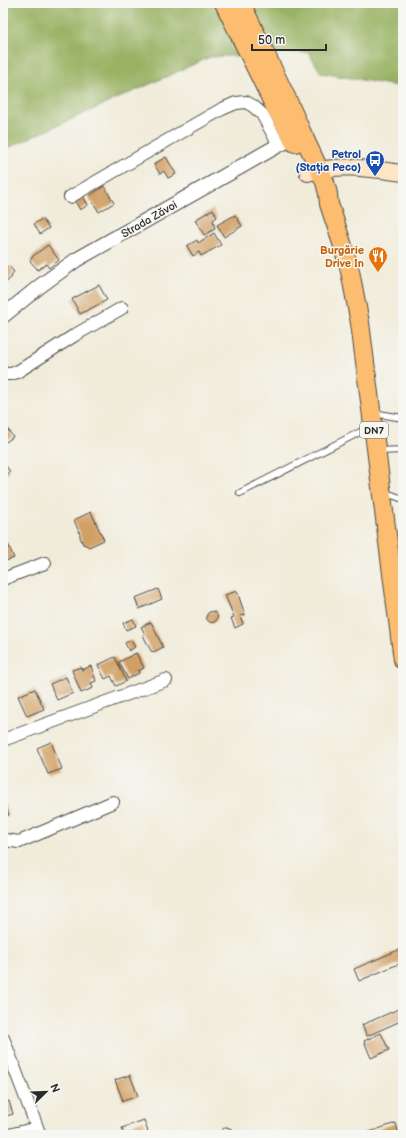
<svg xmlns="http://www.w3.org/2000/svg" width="406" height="1138" font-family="'Balsamiq Sans',sans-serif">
  <rect width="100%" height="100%" fill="#f6f6f2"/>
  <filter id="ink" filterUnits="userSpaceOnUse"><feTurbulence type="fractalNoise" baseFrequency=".025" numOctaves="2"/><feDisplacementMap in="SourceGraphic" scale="8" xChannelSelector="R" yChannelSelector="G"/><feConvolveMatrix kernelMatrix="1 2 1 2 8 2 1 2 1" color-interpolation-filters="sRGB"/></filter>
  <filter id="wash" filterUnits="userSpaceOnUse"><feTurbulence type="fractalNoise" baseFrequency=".012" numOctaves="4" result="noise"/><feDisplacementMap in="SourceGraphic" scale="16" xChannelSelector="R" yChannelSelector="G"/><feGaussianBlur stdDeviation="0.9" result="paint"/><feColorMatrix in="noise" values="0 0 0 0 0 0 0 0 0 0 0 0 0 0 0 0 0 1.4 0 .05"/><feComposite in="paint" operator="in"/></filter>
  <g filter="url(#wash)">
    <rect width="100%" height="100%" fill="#f1ecda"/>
    <path fill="#99b264" stroke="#626e48" d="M3,3H403V87L321,73L308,52L210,57L3,150Z"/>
    <g id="blocks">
      <path fill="#d2a065" d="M166,157L176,174L168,178L164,171L160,174L154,164Z
        M104,186L114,203L99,212L89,196Z
        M83,196L88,205L80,210L75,201Z
        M213,209L217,217L213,220L215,229L204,235L195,220Z
        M235,215L242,226L224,237L217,225Z
        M42,219L49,228L40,234L34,224Z
        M214,233L221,245L201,256L199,252L193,256L187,246L197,240L198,243Z
        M48,245L59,260L49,268L46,264L38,270L30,261L33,256Z
        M3,265L6,268L9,266L14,272L11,275L12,277L3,285Z
        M99,285L107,300L80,314L72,299Z
        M3,422L13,437L3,444Z
        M3,461L10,472L4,476L3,474Z
        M91,512L104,540L89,547L86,545L83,544L80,537V534L74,520Z
        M8,544L14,558L3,562V546Z
        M158,589L162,599L139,609L135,598Z
        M237,591L245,615L240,616L243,624L235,628L231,618L234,617L225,595Z
        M206.5 617a5.5 5.5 0 1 1 11 0a5.5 5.5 0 1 1-11 0Z
        M133,619L136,626L126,630L123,623Z
        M151,622L163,647L154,652L151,651L143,635L145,634L141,627Z
        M131,640L135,647L129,651L125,643Z
        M136,653L144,668L138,671L139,673L128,679L119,662Z
        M115,657L126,681L116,686L111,676L105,679L98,665Z
        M91,666L96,681L91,683L93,688L81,693L72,670L81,667L82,670Z
        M66,677L73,693L57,700L50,684Z
        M35,689L44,709L27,716L18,696Z
        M51,742L62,769L48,774L37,748Z
        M3,800L9,815L3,817Z
        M403,948V962L359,981L354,969Z
        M403,1007V1020L367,1036L362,1025Z
        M381,1033L389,1050L371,1058L364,1041Z
        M3,1061L9,1073L3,1076Z
        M130,1075L138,1096L123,1101L115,1080Z
        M9,1101L13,1114L3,1117L5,1123L3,1124V1103Z
        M144,1120L149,1135H124L122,1128Z
        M396,1123L399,1135H360Z"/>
    </g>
  </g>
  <g filter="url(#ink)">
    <use href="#blocks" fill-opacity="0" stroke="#494845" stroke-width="1"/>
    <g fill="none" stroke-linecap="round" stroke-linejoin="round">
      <g stroke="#494845" stroke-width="8">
        <path id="service" d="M373,413L403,418
          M378,451L403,450
          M385,491L389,494L403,499
          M240,493L372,426"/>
      </g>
      <g stroke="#494845" stroke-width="14">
        <path id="minor" d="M70,197L194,125L222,109L236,103L246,102L253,106L262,114L279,145
          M3,372L5,374H11L17,372L75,335L122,308
          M3,579L45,563
          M3,740L166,680
          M3,841L5,840L19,842L113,802
          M3,1038L40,1135
          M227,1134L228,1135
          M9,1135L37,1128"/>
      </g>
      <g stroke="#494845" stroke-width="16">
        <path id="tertiary" d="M3,316L40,286L76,260L279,145L301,134"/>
      </g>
      <g stroke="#494845" stroke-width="18">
        <path id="secondary" d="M308,173C339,163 371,169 403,173"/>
      </g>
      <g stroke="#494845" stroke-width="20">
        <path id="primary" d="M224,3L273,103L295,143
          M241,3L287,99L302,133L325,182L328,194L329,204L342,243L350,271L360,323L403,660"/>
      </g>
      <use href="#service" stroke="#fff" stroke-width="6"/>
      <use href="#minor" stroke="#fff" stroke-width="12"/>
      <use href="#tertiary" stroke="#fff" stroke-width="14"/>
      <use href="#secondary" stroke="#fee5c5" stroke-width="16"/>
      <use href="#primary" stroke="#fcbd6f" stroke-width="18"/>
    </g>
  </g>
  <defs>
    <g id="bus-pin" transform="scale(1)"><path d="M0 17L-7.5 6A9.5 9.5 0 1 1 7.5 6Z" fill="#1a4fb4" stroke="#f6f6f2"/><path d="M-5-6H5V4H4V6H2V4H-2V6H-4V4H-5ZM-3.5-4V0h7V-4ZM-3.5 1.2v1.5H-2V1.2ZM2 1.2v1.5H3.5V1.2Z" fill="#fff"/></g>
    <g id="restaurant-pin" transform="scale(1)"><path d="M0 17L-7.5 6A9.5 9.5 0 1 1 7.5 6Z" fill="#e8710a" stroke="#f6f6f2"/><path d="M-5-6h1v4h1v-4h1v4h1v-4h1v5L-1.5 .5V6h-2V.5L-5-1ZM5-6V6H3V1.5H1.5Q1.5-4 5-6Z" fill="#fff"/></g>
  </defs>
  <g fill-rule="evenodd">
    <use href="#bus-pin" x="375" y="160"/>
    <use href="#restaurant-pin" x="378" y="256"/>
  </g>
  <g text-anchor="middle" stroke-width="3" stroke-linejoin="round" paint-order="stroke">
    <rect fill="#f6f6f2" stroke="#686867" stroke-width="1" x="360" y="422" width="28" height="16" rx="3"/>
    <g font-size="10" font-weight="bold" fill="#2b2b2b">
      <text x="374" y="434">DN7</text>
    </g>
    <g font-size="11" font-weight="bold" fill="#164399" stroke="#f6f6f2" text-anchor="end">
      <text x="361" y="158">Petrol<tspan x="361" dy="13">(Stația Peco)</tspan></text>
    </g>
    <g font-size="11" fill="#2b2b2b" stroke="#f6f6f2">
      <text transform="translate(149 219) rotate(-30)" y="4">Strada Zăvoi</text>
    </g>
    <g font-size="11" font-weight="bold" fill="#c56008" stroke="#f6f6f2" text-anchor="end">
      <text x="364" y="254">Burgărie<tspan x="364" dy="13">Drive In</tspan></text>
    </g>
  </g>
  <rect width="406" height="1138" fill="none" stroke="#f6f6f2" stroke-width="16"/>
  <g transform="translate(46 1092) rotate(67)" stroke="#f6f6f2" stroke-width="3" paint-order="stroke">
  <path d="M0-3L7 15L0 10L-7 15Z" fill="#2b2b2b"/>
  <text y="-6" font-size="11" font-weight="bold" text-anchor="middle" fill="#2b2b2b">N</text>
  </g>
  <path d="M252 44v6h74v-6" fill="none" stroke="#2b2b2b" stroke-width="2"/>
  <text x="258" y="44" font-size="12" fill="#2b2b2b" stroke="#f6f6f2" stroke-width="3" paint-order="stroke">50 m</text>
</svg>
